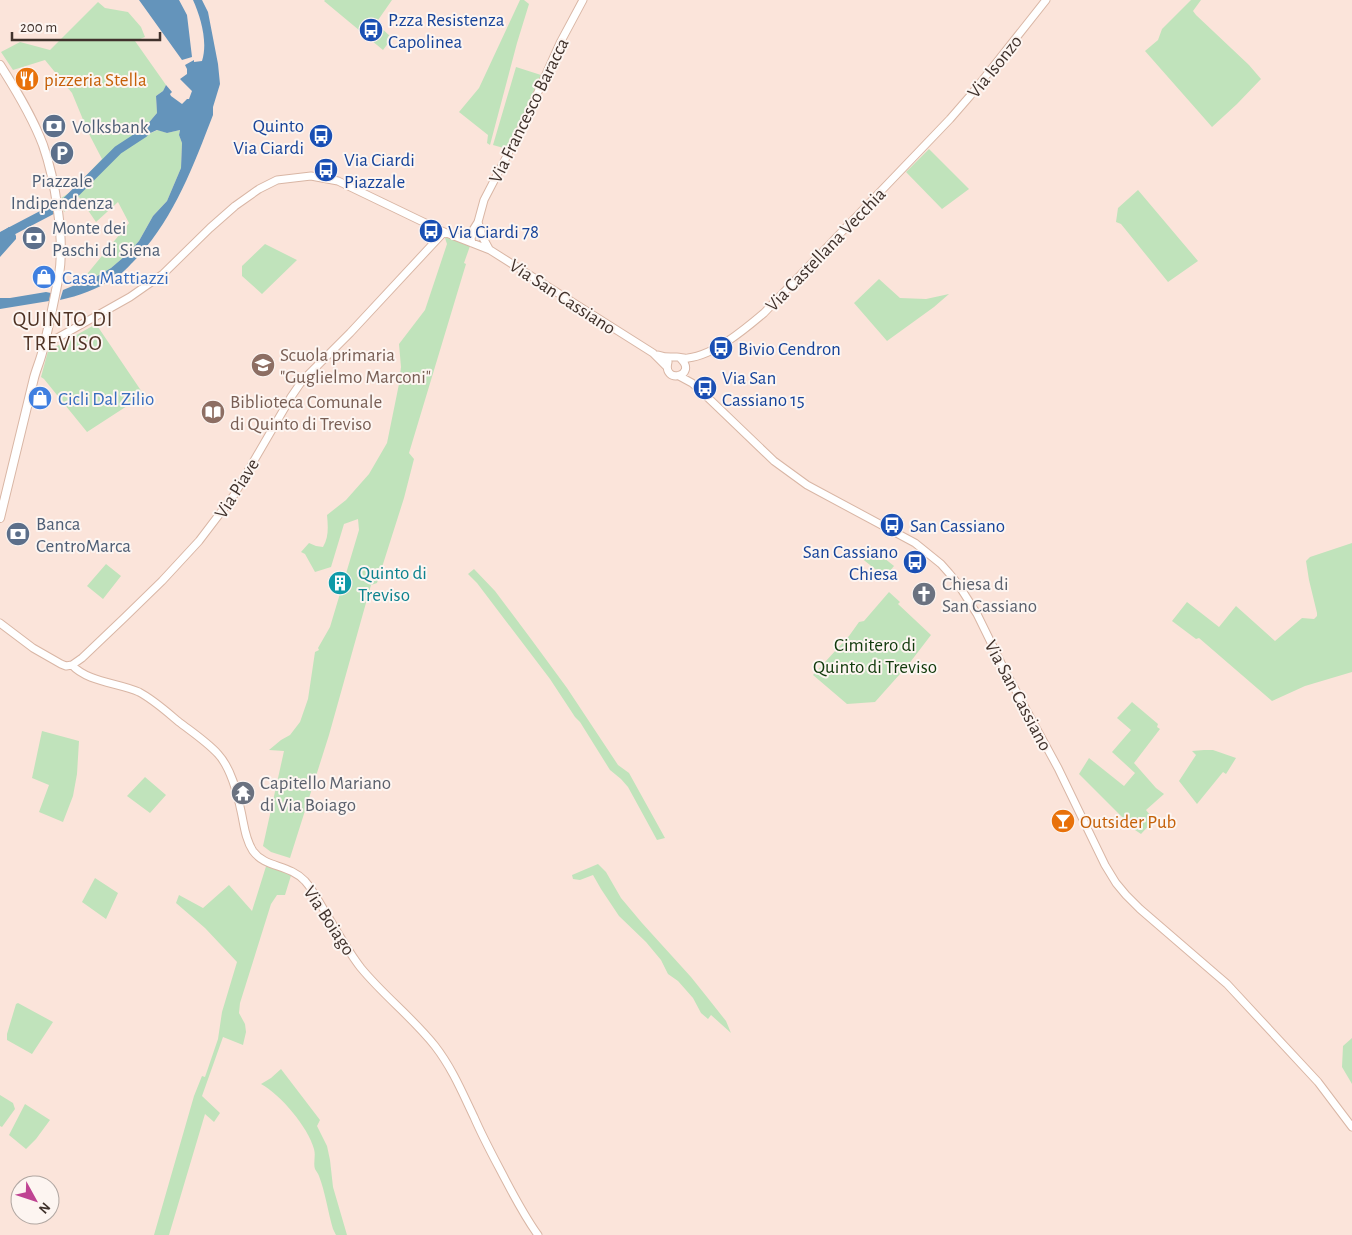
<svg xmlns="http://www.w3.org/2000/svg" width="1352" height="1235" font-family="'Alegreya Sans',sans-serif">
  <rect width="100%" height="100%" fill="#fbe4da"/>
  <path fill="#c0e3bb" d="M325,0H392L376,23L392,38L383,50L324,1Z
    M520,0H524L529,4L517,43L490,145L487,143L488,135L459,112L479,88Z
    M1191,0H1201L1193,11L1196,15L1249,65L1261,79L1237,104L1212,127L1145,51L1158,40L1162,29Z
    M98,2L105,8L128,12L141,27L145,37L135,41L166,85L163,91L156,96L157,113L146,126L136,133V141L146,135L158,130L167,133L180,130L179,135L182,143L181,168L167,201L153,216L139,241L125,256L111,268L86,282L83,279L129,223L118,202L96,222L79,197L64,212L61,198L72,191L102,159L89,134L72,93L45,60L13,70L1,52L20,42L50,50Z
    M516,67L541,75L520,126L507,149L493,145Z
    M929,149L969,189L942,209L906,172Z
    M1138,190L1198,261L1168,282L1121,224L1116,222L1118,208Z
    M447,237L470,246L464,263L466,264L409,453L414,459L404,498L377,583L371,585L329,735L290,858L271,852L263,846L284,751L269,750L281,740L290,735L300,722L308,699L315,652L319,650L318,648L330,627L359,530L358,519L344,524L331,567L315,572L305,554L301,552L309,543L316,546L323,547C329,537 328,526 327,515L346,500L369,474L387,443L399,384L401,367L399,344L425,310L447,244L445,238Z
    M265,244L297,260L262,294L242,276V266Z
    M879,279L900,298L926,299L949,294L934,307L887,341L854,303Z
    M96,324L144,395L87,432L44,379L41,377L48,351Z
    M1352,543V672L1305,686L1272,701L1199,638L1196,639L1172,621L1187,602L1219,627L1236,606L1275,641L1302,618L1314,619L1317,616V613L1309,580L1306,561L1310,557Z
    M869,546L894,566L885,577L860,557Z
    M106,564L121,576L103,599L87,586Z
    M474,569L495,591L531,639L567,688L618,765L629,773L665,838L657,840L628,787L621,779L610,770L580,722L575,717L550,679L477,583L468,574Z
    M889,592L900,602L898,604L931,635L908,665L875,702L847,704L813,675L849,636L859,622L864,621Z
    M1132,702L1158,724L1157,727L1160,729L1134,763L1156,788L1164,794L1146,810L1154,820L1141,834L1135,830L1079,774L1089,758L1124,786L1135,773L1112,752L1131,730L1117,718Z
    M42,731L79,741L77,774L73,796L63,822L39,812L49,785L32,778Z
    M1204,750H1213L1236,758L1226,774L1223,772L1197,804L1179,781L1196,755L1192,751Z
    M145,777L166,795L150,813L127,796Z
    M268,860L293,869L285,895H277L271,904L240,1003L239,1013L245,1024L246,1032L243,1045L223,1037L202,1096L220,1113L214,1122L205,1114L169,1235H154L194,1096L202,1076L205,1077L218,1039L222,1012L237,962L205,928L176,903L179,895L203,908L229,885L252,911Z
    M598,864L606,872L621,898L642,923L691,977L707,997L726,1021L731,1033L711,1015L708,1019L701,1013L693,998L678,981L668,974L661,960L646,942L619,916L601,889L593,875L580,880L573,879L572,875Z
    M95,878L118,893L106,919L82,902Z
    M18,1003L53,1022L32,1054L7,1040V1034L16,1004Z
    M1352,1038V1084L1342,1067L1343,1046Z
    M281,1069L320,1120L317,1126L327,1146L330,1160L333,1187L347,1235H336L333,1229C328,1212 325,1191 319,1176C318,1173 316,1171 315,1169C313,1163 316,1156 314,1149C308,1127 281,1095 261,1084L271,1078Z
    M0,1095L13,1103L15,1109L2,1127L0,1126Z
    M25,1104L50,1120L36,1139L26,1149L9,1135Z"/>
  <path fill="#6494bb" d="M139,0H179L187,15L192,57L182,60Z
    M193,0H202L208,12L218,64L220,84L213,107V115C193,167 173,221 133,262C127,268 121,275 113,279C97,289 79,296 60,300L63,290L75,285L85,279L87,282L111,268L125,256L139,241L153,216L167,201L181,168L182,143L179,135L180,130L167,133L157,130L146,135L135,141L133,139L136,133L146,126L157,113L156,96L163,91L166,85L172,92L170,94L171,96L182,104L187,99H189L192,91L180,79L187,74V69L185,65L194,60V62L202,61C208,42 201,18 193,0Z
    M9,227L13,229L16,236V239L0,257V233Z
    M46,292L51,293L49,301L0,309V298H10Z"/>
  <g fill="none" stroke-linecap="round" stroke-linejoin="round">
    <path stroke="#6494bb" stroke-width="9" d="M0,237L65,203L118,150L144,133"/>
    <g stroke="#d9b6a5" stroke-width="9">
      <path id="secondary" d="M478,222L482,236L489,249
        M472,243L471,239L473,230L478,222L484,200L525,121L560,43L583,0
        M43,346L130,297L163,274L210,228L235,206L259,189L277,180L311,176L338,181L444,232L490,250L653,353L667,367
        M658,355C667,358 668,357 677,357C681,357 684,359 688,358C714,355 744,330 764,313L950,119L970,96L1046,0
        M668,362C662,385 698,376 681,359
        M679,376L692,383L701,391L774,461L807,485L915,543L941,564L949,573L958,584L977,614L1003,667L1058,768L1105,865L1116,883L1126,895L1140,909L1227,984L1318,1082L1352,1127
        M0,623L33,648L61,664L66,666L72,665C87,682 120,683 139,692C154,700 167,712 179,722C192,732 207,742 218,754C231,768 237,792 241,811C244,824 245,839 253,851C265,868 289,864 305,881C313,890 318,900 324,910C336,929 347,950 361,968C384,996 413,1018 435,1046C452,1068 462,1092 474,1117C483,1138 494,1158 505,1179C515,1198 525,1217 538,1235
        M72,665L82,658L124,618L162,581L199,541L234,495L291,397L302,381L350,333L444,232"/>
    </g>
    <g stroke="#d9b6a5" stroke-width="10">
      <path id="primary" d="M0,65C16,90 32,116 43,145C55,179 65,239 59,275C54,301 49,327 42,353C40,361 36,370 34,378C23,425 11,471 0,518"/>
    </g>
    <use href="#secondary" stroke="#fff" stroke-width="7"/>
    <use href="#primary" stroke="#fff" stroke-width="8"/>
  </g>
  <defs>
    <g id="bus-disc" transform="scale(1.25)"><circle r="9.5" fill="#1a4fb4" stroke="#fdf5f1"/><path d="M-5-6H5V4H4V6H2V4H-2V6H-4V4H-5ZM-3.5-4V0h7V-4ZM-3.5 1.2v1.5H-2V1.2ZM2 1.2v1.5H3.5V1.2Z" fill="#fff"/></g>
    <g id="restaurant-disc" transform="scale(1.25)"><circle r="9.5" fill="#e8710a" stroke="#fdf5f1"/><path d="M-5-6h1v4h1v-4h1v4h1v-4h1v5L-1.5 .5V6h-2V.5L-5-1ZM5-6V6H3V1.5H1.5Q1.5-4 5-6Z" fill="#fff"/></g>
    <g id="bank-disc" transform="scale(1.25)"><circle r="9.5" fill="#5c6f8a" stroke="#fdf5f1"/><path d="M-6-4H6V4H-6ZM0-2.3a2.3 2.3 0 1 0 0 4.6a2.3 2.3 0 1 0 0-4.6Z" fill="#fff"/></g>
    <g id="parking-disc" transform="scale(1.25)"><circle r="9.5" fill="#5c6f8a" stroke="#fdf5f1"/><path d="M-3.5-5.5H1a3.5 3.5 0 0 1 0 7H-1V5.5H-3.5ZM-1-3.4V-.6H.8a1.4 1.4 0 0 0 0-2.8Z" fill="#fff"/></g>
    <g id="shop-disc" transform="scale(1.25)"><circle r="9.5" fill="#3f7fe0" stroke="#fdf5f1"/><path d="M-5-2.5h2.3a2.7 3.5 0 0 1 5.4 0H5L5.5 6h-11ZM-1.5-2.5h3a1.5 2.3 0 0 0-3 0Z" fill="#fff"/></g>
    <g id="school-disc" transform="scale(1.25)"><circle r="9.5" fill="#8d6e63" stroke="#fdf5f1"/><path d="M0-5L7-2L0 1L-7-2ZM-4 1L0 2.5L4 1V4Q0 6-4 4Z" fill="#fff"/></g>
    <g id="library-disc" transform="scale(1.25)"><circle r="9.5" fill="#8d6e63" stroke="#fdf5f1"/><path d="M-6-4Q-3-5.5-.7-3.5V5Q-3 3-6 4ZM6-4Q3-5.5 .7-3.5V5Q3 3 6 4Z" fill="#fff"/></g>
    <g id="building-disc" transform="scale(1.25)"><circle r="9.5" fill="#0f9aa8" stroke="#fdf5f1"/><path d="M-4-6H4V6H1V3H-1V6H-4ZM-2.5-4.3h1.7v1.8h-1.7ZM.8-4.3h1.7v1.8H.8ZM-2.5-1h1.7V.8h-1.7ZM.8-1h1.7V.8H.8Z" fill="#fff"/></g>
    <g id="church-disc" transform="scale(1.25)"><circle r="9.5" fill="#6b7280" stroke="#fdf5f1"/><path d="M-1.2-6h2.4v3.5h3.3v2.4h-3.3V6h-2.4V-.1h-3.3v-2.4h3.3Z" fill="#fff"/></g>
    <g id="temple-disc" transform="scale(1.25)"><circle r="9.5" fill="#6b7280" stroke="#fdf5f1"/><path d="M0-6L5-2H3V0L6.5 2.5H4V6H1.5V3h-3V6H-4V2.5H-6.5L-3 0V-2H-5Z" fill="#fff"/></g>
    <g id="bar-disc" transform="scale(1.25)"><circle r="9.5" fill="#e8710a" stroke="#fdf5f1"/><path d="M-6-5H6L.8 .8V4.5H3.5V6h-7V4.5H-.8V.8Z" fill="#fff"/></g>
  </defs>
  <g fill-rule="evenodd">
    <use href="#bus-disc" x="371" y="30"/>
    <use href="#restaurant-disc" x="27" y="79"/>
    <use href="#bank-disc" x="54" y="126"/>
    <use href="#bus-disc" x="321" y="136"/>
    <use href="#parking-disc" x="62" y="153"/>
    <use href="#bus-disc" x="326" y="170"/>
    <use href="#bus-disc" x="431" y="231"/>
    <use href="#bank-disc" x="34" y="238"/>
    <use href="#shop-disc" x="44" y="277"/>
    <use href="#bus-disc" x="721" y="348"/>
    <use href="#school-disc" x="263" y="365"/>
    <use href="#bus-disc" x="705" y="388"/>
    <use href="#shop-disc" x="40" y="398"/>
    <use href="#library-disc" x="213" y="412"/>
    <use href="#bus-disc" x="892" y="525"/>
    <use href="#bank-disc" x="18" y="534"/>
    <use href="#bus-disc" x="915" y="562"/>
    <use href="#building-disc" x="340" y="583"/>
    <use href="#church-disc" x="924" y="594"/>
    <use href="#temple-disc" x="243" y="793"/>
    <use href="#bar-disc" x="1063" y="821"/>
  </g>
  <g text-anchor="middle" stroke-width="4" stroke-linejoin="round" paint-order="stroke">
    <g font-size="19" fill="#164399" stroke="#fdf5f1" text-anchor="start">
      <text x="388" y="26">P.zza Resistenza<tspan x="388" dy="22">Capolinea</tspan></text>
      <text x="304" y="132" text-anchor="end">Quinto<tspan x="304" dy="22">Via Ciardi</tspan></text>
      <text x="344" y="166">Via Ciardi<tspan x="344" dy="22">Piazzale</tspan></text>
      <text x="448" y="238">Via Ciardi 78</text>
      <text x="738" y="355">Bivio Cendron</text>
      <text x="722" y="384">Via San<tspan x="722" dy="22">Cassiano 15</tspan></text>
      <text x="910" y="532">San Cassiano</text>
      <text x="898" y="558" text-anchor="end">San Cassiano<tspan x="898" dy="22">Chiesa</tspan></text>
    </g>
    <g font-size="19" fill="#40322c" stroke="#fdf5f1">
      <text transform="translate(994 66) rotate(-51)" y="7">Via Isonzo</text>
      <text transform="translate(528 110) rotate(-64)" y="7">Via Francesco Baracca</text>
      <text transform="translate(825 249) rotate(-46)" y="7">Via Castellana Vecchia</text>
      <text transform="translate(563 296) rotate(33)" y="7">Via San Cassiano</text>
      <text transform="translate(236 488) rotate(-58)" y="7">Via Piave</text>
      <text transform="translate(1019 695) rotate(62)" y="7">Via San Cassiano</text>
      <text transform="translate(330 920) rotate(57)" y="7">Via Boiago</text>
    </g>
    <g font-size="19" fill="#c56008" stroke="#fdf5f1" text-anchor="start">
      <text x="44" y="86">pizzeria Stella</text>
      <text x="1080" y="828">Outsider Pub</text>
    </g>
    <g font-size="19" fill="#4e5e75" stroke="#fdf5f1" text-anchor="start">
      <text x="72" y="133">Volksbank</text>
      <text x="62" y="187" text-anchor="middle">Piazzale<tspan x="62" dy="22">Indipendenza</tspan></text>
      <text x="52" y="234">Monte dei<tspan x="52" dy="22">Paschi di Siena</tspan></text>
      <text x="36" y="530">Banca<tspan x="36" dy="22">CentroMarca</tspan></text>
    </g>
    <g font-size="19" fill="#366cbe" stroke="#fdf5f1" text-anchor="start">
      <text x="62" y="284">Casa Mattiazzi</text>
      <text x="58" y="405">Cicli Dal Zilio</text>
    </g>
    <g font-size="19" fill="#785e54" stroke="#fdf5f1" text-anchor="start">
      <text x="280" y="361">Scuola primaria<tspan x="280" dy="22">"Guglielmo Marconi"</tspan></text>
      <text x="230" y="408">Biblioteca Comunale<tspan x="230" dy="22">di Quinto di Treviso</tspan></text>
    </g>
    <g font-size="19" fill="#0d838f" stroke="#fdf5f1" text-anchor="start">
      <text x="358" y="579">Quinto di<tspan x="358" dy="22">Treviso</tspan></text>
    </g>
    <g font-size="19" fill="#5b616d" stroke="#fdf5f1" text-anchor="start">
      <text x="942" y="590">Chiesa di<tspan x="942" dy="22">San Cassiano</tspan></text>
      <text x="260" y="789">Capitello Mariano<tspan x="260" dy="22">di Via Boiago</tspan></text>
    </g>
    <g font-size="19" fill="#113a0c" stroke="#fdf5f1">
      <text x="875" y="651">Cimitero di<tspan x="875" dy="22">Quinto di Treviso</tspan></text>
    </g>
    <g font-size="21" letter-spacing="1" fill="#4e3224" stroke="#fdf5f1">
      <text x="63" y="326">QUINTO DI<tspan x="63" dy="24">TREVISO</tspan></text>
    </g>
  </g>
  <g transform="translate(35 1200) rotate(130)"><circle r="24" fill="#fdf5f1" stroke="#b1a7a2"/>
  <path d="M0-4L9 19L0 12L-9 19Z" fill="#bf4392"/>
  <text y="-8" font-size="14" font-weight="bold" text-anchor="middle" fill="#40322c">N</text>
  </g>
  <path d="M12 32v8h148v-8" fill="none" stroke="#40322c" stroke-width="2.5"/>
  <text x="20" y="32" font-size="15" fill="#40322c" stroke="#fdf5f1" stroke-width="4" paint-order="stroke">200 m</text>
</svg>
